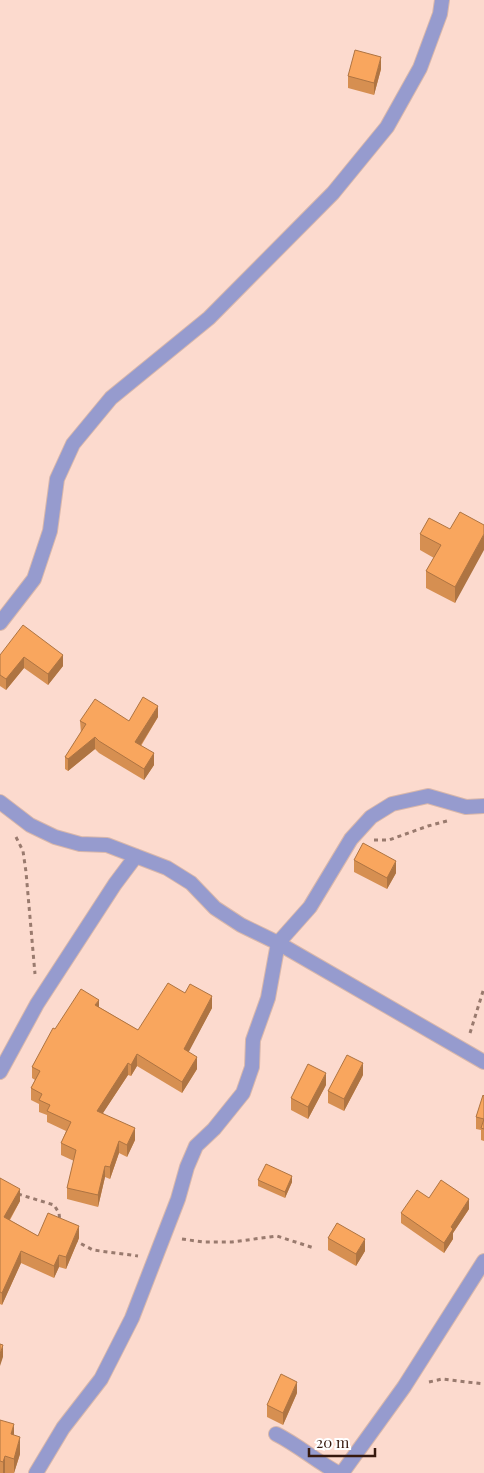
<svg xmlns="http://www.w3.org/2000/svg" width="484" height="1473" font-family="'Playfair Display',serif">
  <rect width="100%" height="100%" fill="#fcdace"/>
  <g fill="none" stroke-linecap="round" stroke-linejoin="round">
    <g stroke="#d8b7ab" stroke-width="16">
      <path id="minor" d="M0,623L34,579L50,531L57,479L73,444L111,398L209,318L333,193L387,127L420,68L440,14L442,0
        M0,802L30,825L55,837L80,844L107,845L167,868L191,883L215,908L241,925L278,943L484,1062
        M0,1072L37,1004L115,884L136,856
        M276,1434C298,1445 316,1461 338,1473
        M36,1473L63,1428L101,1379L132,1318L178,1199L187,1167L196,1146L214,1129L243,1093L252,1067L253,1040L268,998L278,943L310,907L351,839L371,817L392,804L428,796L466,807L484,806
        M342,1473L404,1387L484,1261"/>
    </g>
    <path stroke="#997a6e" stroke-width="3" stroke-dasharray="4 4" stroke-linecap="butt" d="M16,837L23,851L26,872L35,974
      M374,840H389L428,826L447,821
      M470,1033L484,988
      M18,1194L54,1205L59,1213L60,1222
      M182,1239L203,1242H232L277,1236L314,1248
      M74,1240L93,1250L138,1256
      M429,1382L442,1379L484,1384"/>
    <use href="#minor" stroke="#969bce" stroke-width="14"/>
  </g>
  <path fill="#d68f51" d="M381,69L374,95L348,88V76Z
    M484,525L455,603L426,588V571L434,558L420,550V534Z
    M0,655H63V666L48,685L24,668L6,690L0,686Z
    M158,717L141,746L154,765L144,780L99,753L95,749L68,771L65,769V757L81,733L80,721H129Z
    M354,860L396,873L387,889L354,872Z
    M185,993L212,1008L188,1052L197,1069L182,1093L137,1066L131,1076L128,1075L103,1113L135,1140L127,1157L119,1153L110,1179L105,1177L98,1207L67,1199V1188L74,1161L61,1155V1143L66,1131L47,1122V1115L39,1112V1104L31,1100V1088L35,1080L32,1078V1067L55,1029L99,1007L138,1030Z
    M363,1075L344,1111L328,1103V1091Z
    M326,1085L308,1119L291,1110V1098Z
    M484,1096V1141L481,1140V1130L476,1129V1117Z
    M0,1178L20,1201L10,1220L38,1236L79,1238L66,1269L59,1267L54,1278L21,1263L2,1305L0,1304Z
    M258,1180L292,1182L285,1198L258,1186Z
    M429,1198L469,1209L453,1233V1239L444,1253L401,1223V1213Z
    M328,1238L365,1251L356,1266L328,1250Z
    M297,1393L283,1425L267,1417V1405Z
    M0,1420L14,1435L20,1454L14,1473H0Z"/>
  <path fill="#ae7442" d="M381,57V69L374,95V83Z
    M484,534V550L455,603V587Z
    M63,655V666L48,685V674Z
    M24,657V668L6,690V679Z
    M158,706V717L135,754V742Z
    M95,737V749L68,771V759Z
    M154,753V765L144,780V769Z
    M396,861V873L387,889V878Z
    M212,996V1008L184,1061V1049Z
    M99,1000V1012L95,1005Z
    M137,1054V1066L131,1076V1065Z
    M197,1057V1069L182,1093V1082Z
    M128,1063V1075L97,1122V1111Z
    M363,1063V1075L344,1111V1099Z
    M326,1073V1085L308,1119V1107Z
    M135,1128V1140L127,1157V1145Z
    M119,1141V1153L110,1179V1167Z
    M105,1166V1177L98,1207V1195Z
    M292,1176V1182L285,1198V1192Z
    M20,1189V1201L4,1229V1217Z
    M469,1199V1209L453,1233V1239L444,1253V1243L451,1227Z
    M79,1226V1238L66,1269V1257Z
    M365,1239V1251L356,1266V1254Z
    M21,1251V1263L2,1305V1293Z
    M59,1255V1267L54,1278V1266Z
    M3,1345V1357L0,1366V1354Z
    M297,1382V1393L283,1425V1413Z
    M14,1424V1441L11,1434Z
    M20,1437V1454L14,1473V1459Z
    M5,1456V1473H3V1462Z"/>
  <path fill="#f9a65e" stroke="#ae7442" d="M355,50L381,57L374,83L348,76Z
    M460,512L484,525V534L455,587L426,571L441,545L420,534L429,518L450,529Z
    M23,625L63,655L48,674L24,657L6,679L0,675V655Z
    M143,697L158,706L135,742L154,753L144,769L99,741L95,737L68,759L65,757L86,724L80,721L95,699L129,721Z
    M363,843L396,861L387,878L354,860Z
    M168,983L185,993L190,984L212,996L184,1049L197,1057L182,1082L137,1054L131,1065L128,1063L97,1111L135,1128L127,1145L119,1141L110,1167L105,1166L98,1195L67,1188L76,1150L61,1143L71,1122L47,1111L50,1105L39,1100L42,1094L31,1088L40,1071L32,1067L53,1028L55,1029L81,989L99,1000L95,1005L138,1030Z
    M347,1055L363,1063L344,1099L328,1091Z
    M308,1064L326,1073L308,1107L291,1098Z
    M483,1095L484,1096V1119L476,1117Z
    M484,1119V1129L481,1128Z
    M266,1164L292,1176L285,1192L258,1180Z
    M0,1178L20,1189L4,1217L38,1236L48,1213L79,1226L66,1257L59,1255L54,1266L21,1251L2,1293L0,1292Z
    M441,1180L469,1199L451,1227L453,1229L444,1243L401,1213L417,1190L429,1198Z
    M337,1223L365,1239L356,1254L328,1238Z
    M0,1344L3,1345L0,1354Z
    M281,1374L297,1382L283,1413L267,1405Z
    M0,1420L14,1424L11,1434L20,1437L14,1459L5,1456L3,1462L0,1461Z"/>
  <path d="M309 1448v8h66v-8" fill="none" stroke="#36190e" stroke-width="2.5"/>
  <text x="316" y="1448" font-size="15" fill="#36190e" stroke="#ffffff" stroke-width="4" paint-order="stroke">20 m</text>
</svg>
